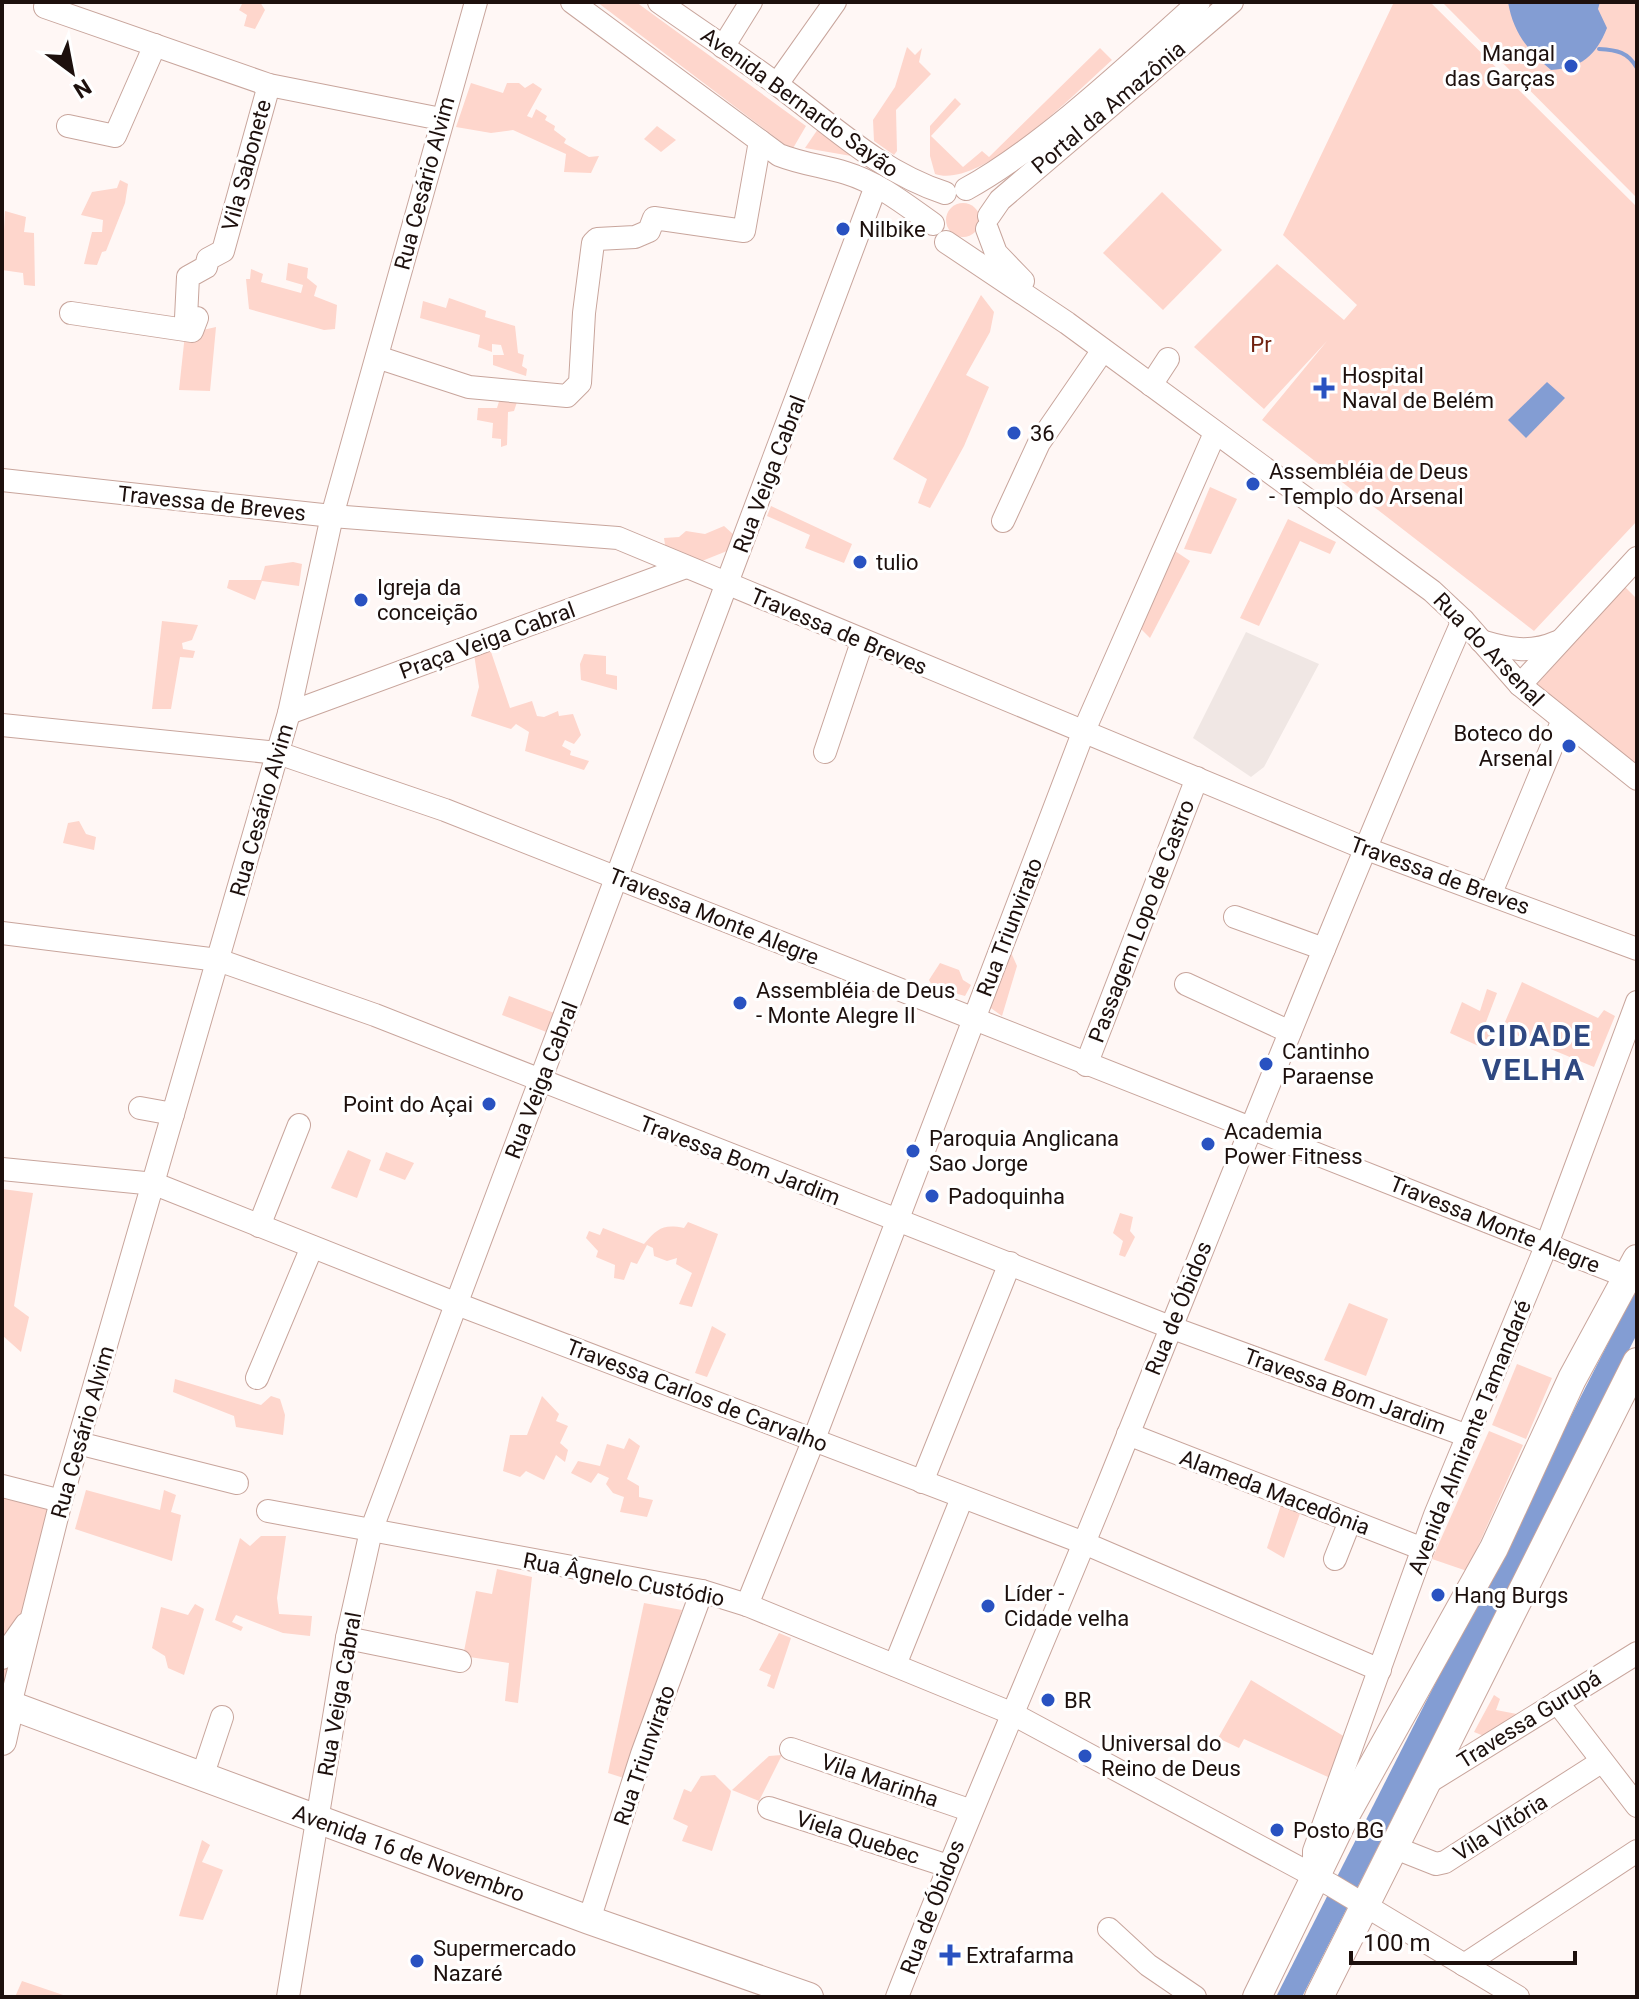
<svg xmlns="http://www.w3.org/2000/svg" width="1639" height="1999" viewBox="0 0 1639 1999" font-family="Roboto,sans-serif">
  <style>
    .built { fill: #f0e7e4 }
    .green { fill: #fed6cc }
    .water { fill: #839dd3 }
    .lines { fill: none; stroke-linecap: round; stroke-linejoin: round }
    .stream { stroke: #839dd3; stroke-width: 4 }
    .minor-casing { stroke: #c8a59c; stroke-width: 24 }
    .major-casing { stroke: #c8a59c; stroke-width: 30 }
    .minor { stroke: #fff; stroke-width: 22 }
    .major { stroke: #fff; stroke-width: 28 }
    .poi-dot { fill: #2952c1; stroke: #fff; stroke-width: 3 }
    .labels { text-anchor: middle; stroke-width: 6; stroke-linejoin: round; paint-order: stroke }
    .poi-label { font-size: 22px; fill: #1d100d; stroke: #fff; text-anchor: start }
    .street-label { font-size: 22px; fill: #1d100d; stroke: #fff }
    .park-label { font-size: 22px; fill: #6f200e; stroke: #fff }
    .district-label { font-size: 30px; font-weight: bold; letter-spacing: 2px; fill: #2f4881; stroke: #fff }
  </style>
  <rect width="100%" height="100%" fill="#fff7f5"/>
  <path class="built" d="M1246 632 1319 664 1264 767 1251 777 1193 738Z"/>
  <g class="green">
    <path d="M243 2H260L265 10 255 29 244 26 247 15 239 10Z"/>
    <path d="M597 2H636L806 126 792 150Z"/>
    <path d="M1394 2H1430L1637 207V521L1534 631 1262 420 1327 341 1264 409 1194 347 1277 264 1344 320 1357 305 1283 235Z"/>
    <path d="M1442 2H1637V198Z"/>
    <path d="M907 47 915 55 922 48 919 62 931 74 896 110 897 151 894 155 874 141 873 120 895 87Z"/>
    <path d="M1100 48 1112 60C1077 91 982 190 935 174L930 156V126L955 98 961 104 931 136 963 167 982 151 989 157Z"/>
    <path d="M471 83 503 93 507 83H519L525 88 533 83 542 89 527 116 532 118 536 109 547 116 545 120 555 126 554 130 566 139 564 143 589 157 599 156 591 173 564 172 566 154 513 130 491 133 456 127Z"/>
    <path d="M657 126 676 140 661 152 644 139Z"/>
    <path d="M818 129 857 157 805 148Z"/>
    <path d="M120 180 128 184 125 203 106 251 102 252 97 265 84 264 92 232H102L103 220 81 215 92 192 117 188Z"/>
    <path d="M1162 192 1222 250 1163 310 1103 253Z"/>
    <circle cx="963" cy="220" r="17"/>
    <path d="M5 211 26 217 24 232 34 233 35 286 24 285 23 273 2 270Z"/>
    <path d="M288 263 308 268 307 278 317 286 314 296 337 305 335 329 324 330 249 309 246 279H250L251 269 263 274 261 282 301 293 303 285 286 280Z"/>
    <path d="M981 295 994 312 990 332 966 375 989 387 964 446 930 508 918 503 927 479 893 459Z"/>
    <path d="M449 298 486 311 485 317 515 326 518 353 524 355 522 366 527 369 526 376 493 365V355H504L501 345 492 344V352L478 347 480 335 420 318 423 301 446 308Z"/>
    <path d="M216 327 210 391 179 390 185 334Z"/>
    <path d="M501 395 518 399 514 411 508 412 507 445 501 447V439L492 438 493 423 477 420 478 408H497Z"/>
    <path d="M1210 487 1237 499 1211 554 1184 549Z"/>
    <path d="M771 506 852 544 844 563 805 548 810 535 767 516Z"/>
    <path d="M1288 519 1336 542 1330 554 1300 541 1259 626 1240 618Z"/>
    <path d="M724 526 734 535 727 551 702 561 666 551 664 538 679 537 686 531 705 534Z"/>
    <path d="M1175 551 1190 561 1150 638 1139 627Z"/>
    <path d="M293 562 302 564 299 586 262 581 255 600 227 588 229 580H261L265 566Z"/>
    <path d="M1625 587 1637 599V769L1531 691Z"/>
    <path d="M162 621 198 625 192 640 182 643 183 649 195 651 193 658 180 657 171 709H152Z"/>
    <path d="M490 649 510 708 532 701 537 716 544 717 558 711 559 716 573 714 581 735 574 744 565 740 562 746 571 751 570 755 589 761 584 770 525 751 529 732 516 724 511 729 471 716 479 687 474 654Z"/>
    <path d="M584 654 606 656V674L617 676V690L581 680 580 664Z"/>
    <path d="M79 821 86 834 96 837 94 850 63 843 68 823Z"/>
    <path d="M1009 948 1017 966 1002 1016 988 1006 1006 968Z"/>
    <path d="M940 963 959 970 963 980 971 985 965 996 933 987 929 980Z"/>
    <path d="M1522 982 1598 1018 1604 1010 1615 1016 1594 1067 1502 1029Z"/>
    <path d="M1487 989 1497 993 1486 1022 1494 1026 1485 1049 1450 1033 1462 1002 1480 1011Z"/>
    <path d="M509 996 557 1014 549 1033 502 1015Z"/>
    <path d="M348 1150 371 1160 357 1198 331 1188Z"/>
    <path d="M386 1152 414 1163 405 1180 379 1170Z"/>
    <path d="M2 1189 33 1193 14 1306 29 1317 21 1352 2 1335Z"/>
    <path d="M1120 1213 1133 1217 1130 1231 1135 1237 1125 1257 1119 1255 1123 1241 1113 1233Z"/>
    <path d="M688 1222 718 1234 692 1307 679 1304 692 1273 676 1264 677 1258 667 1261 654 1256 653 1248 647 1245 637 1264 631 1262 624 1280 614 1278 615 1265 596 1257 598 1251 586 1238 589 1231 600 1235 603 1228 644 1244C658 1228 663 1224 684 1228Z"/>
    <path d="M1349 1303 1388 1319 1366 1376 1324 1360Z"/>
    <path d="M712 1326 726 1334 707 1377 695 1373Z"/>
    <path d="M1517 1364 1552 1378 1526 1439 1492 1425Z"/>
    <path d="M175 1379 261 1405 271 1396 280 1399 285 1415 283 1435 236 1427 234 1416 173 1392Z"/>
    <path d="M542 1396 559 1414 556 1421 568 1426 560 1443 568 1450 565 1462 556 1455 544 1480 526 1471 520 1477 503 1471 510 1435H527Z"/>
    <path d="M1489 1431 1523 1445 1467 1571 1432 1559Z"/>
    <path d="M629 1438 640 1446 627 1479 639 1486V1497L653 1500 647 1517 620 1512 624 1497 613 1493 606 1484 609 1478 598 1473 591 1483 571 1473 578 1461 600 1466 607 1444 624 1449Z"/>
    <path d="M2 1488 61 1501 2 1699Z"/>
    <path d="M86 1490 160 1510 164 1490 176 1495 171 1512 181 1515 172 1561 75 1529Z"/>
    <path d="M1282 1502 1302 1508 1284 1558 1267 1548Z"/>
    <path d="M261 1536H286L277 1598 279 1614 312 1616 310 1636 283 1633 236 1615 232 1622 243 1627 241 1631 215 1620 240 1538 250 1546Z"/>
    <path d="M497 1569 532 1577 518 1703 505 1701 509 1663 463 1656 476 1591 492 1594Z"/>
    <path d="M644 1603 682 1610 630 1780 608 1773Z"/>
    <path d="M195 1604 204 1609 184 1675 168 1668 165 1656 152 1648 161 1607 188 1615Z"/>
    <path d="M779 1633 791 1638 774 1689 767 1686 771 1675 759 1670Z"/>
    <path d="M1251 1680 1350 1740 1339 1782 1244 1739 1239 1748 1218 1738Z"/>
    <path d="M1494 1695 1500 1699 1496 1710 1522 1715 1489 1738 1474 1732Z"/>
    <path d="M782 1755 759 1801 732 1790 769 1756Z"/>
    <path d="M715 1775 731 1791 730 1796 712 1851 682 1841 688 1826 673 1819 684 1789 691 1792 701 1776Z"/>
    <path d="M202 1840 210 1845 202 1862 223 1870 203 1920 179 1916Z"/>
    <path d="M22 1981 69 1997H15Z"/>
  </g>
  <g class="water">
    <path d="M1508 2H1600L1598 9 1607 28C1596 56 1581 68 1551 70 1528 51 1513 32 1508 2Z"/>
    <path d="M1547 382 1565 398 1526 438 1508 420Z"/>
    <path d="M1637 1286V1334L1302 1997H1276Z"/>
  </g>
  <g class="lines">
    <path class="stream" d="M1599 49C1617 50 1628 52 1637 68"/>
    <defs>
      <g id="minor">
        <path d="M572 2 779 155C802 164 823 166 846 173 879 183 906 205 933 224"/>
        <path d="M659 2C697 29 737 55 775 83 831 124 878 171 945 193"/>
        <path d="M45 7 269 85 441 119"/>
        <path d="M723 47 751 2"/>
        <path d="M777 84 835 2"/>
        <path d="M68 126 115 136 155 45"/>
        <path d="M966 189C1044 146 1132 62 1199 2"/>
        <path d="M989 216 1000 200 1232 2"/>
        <path d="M987 229 996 253 1023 281"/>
        <path d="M946 242 1067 323 1432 591 1463 620 1520 685 1637 779"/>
        <path d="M71 313 192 331 197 318H186L188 277 206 267 208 259 223 251 269 85"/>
        <path d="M377 357 469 387 567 396 580 383 584 313 593 243 597 239 635 237 649 231 654 218 744 231 760 141"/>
        <path d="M1151 385 1168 359"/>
        <path d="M2 480 332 516 618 538 1364 848 1637 949"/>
        <path d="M1003 521 1039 443 1103 350"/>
        <path d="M1481 641C1508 649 1530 654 1557 642"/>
        <path d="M1520 685 1637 558"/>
        <path d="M289 713 686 567"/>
        <path d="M2 725 278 753 445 810 1628 1277"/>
        <path d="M825 752 862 642"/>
        <path d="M1491 893 1562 722"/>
        <path d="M1235 917 1324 949"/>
        <path d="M2 933 218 960 375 1015 1170 1327 1465 1435"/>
        <path d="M1186 984 1290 1032"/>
        <path d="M1086 1065 1197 778"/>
        <path d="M140 1108 173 1114"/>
        <path d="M2 1169 155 1184 457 1304 1084 1543 1380 1670"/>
        <path d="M259 1226 299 1125"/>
        <path d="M257 1378 312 1247"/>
        <path d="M1128 1434 1423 1549"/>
        <path d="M78 1443 237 1483"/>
        <path d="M922 1482 1010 1263"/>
        <path d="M2 1486 61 1501"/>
        <path d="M268 1511 702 1591 747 1605 1011 1713 1331 1885 1518 1997"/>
        <path d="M1335 1559 1350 1521"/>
        <path d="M747 1605 814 1439 1083 733 1215 433"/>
        <path d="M347 1638 460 1661"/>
        <path d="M2 1658 26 1624"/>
        <path d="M895 1665 962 1498"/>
        <path d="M1557 1702 1637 1806"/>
        <path d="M10 1705 61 1501 289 713 332 516 476 2"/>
        <path d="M791 1749 969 1810"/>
        <path d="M202 1777 222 1717"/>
        <path d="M1424 1785 1637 1653"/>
        <path d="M769 1808 948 1866"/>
        <path d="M1393 1847 1436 1864 1445 1862 1601 1762"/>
        <path d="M1314 1861V1851L1435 1515 1547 1244 1637 1002"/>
        <path d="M589 1920 642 1754 702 1591"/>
        <path d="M1109 1929 1148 1965 1195 1997"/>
        <path d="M1464 1965 1637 1851"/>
        <path d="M288 1997 347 1638 371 1531 876 186"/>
        <path d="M897 1997C963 1827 1036 1661 1105 1492 1223 1200 1337 908 1463 620"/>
      </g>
      <g id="major">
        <path d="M2 1702 589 1920 809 1997"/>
        <path d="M2 1741 10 1705"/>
        <path d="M1257 1997 1346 1814 1494 1548 1572 1379 1637 1259"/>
        <path d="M1319 1997 1637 1362"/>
      </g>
    </defs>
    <use href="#minor" class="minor-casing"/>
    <use href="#major" class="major-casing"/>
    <use href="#minor" class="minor"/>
    <use href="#major" class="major"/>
  </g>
  <g class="poi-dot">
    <circle cx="1571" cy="66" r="8"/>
    <circle cx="843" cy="229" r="8"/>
    <path d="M1320 376h8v8h8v8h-8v8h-8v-8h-8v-8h8z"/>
    <circle cx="1014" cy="433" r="8"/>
    <circle cx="1253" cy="484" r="8"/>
    <circle cx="860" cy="562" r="8"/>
    <circle cx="361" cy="600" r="8"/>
    <circle cx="1569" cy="746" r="8"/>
    <circle cx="740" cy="1003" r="8"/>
    <circle cx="1266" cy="1064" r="8"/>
    <circle cx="489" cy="1104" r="8"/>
    <circle cx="1208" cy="1144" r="8"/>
    <circle cx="913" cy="1151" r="8"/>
    <circle cx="932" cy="1196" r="8"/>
    <circle cx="1438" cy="1595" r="8"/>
    <circle cx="988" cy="1606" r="8"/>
    <circle cx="1048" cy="1700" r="8"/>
    <circle cx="1085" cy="1756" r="8"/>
    <circle cx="1277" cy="1830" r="8"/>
    <path d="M946 1943h8v8h8v8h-8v8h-8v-8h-8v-8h8z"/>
    <circle cx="417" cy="1961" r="8"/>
  </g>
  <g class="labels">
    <g class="poi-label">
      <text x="1555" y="61" text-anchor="end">Mangal<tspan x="1555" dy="25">das Garças</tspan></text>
      <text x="859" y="237">Nilbike</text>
      <text x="1342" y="383">Hospital<tspan x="1342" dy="25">Naval de Belém</tspan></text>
      <text x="1030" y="441">36</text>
      <text x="1269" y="479">Assembléia de Deus<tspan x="1269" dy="25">- Templo do Arsenal</tspan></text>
      <text x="876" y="570">tulio</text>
      <text x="377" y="595">Igreja da<tspan x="377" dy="25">conceição</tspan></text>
      <text x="1553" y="741" text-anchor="end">Boteco do<tspan x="1553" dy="25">Arsenal</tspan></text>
      <text x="756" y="998">Assembléia de Deus<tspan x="756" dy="25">- Monte Alegre II</tspan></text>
      <text x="1282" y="1059">Cantinho<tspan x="1282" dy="25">Paraense</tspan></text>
      <text x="473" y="1112" text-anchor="end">Point do Açai</text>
      <text x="1224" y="1139">Academia<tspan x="1224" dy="25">Power Fitness</tspan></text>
      <text x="929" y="1146">Paroquia Anglicana<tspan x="929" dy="25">Sao Jorge</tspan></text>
      <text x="948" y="1204">Padoquinha</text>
      <text x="1004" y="1601">Líder -<tspan x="1004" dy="25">Cidade velha</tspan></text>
      <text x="1454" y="1603">Hang Burgs</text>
      <text x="1064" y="1708">BR</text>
      <text x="1101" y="1751">Universal do<tspan x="1101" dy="25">Reino de Deus</tspan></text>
      <text x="1293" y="1838">Posto BG</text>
      <text x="433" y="1956">Supermercado<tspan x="433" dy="25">Nazaré</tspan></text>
      <text x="966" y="1963">Extrafarma</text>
    </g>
    <g class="street-label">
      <text transform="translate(800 102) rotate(36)" y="8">Avenida Bernardo Sayão</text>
      <text transform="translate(1108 107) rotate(-40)" y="8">Portal da Amazônia</text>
      <text transform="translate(246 165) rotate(-75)" y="8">Vila Sabonete</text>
      <text transform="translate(424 183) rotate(-75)" y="8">Rua Cesário Alvim</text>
      <text transform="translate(769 474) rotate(-69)" y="8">Rua Veiga Cabral</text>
      <text transform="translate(212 503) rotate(6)" y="8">Travessa de Breves</text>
      <text transform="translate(839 631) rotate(23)" y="8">Travessa de Breves</text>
      <text transform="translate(487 640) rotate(-20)" y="8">Praça Veiga Cabral</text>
      <text transform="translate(1489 649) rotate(46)" y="8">Rua do Arsenal</text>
      <text transform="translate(261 810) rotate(-74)" y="8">Rua Cesário Alvim</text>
      <text transform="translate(1440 875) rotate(20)" y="8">Travessa de Breves</text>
      <text transform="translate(714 916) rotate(22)" y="8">Travessa Monte Alegre</text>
      <text transform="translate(1141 921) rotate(-69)" y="8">Passagem Lopo de Castro</text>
      <text transform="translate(1009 927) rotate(-69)" y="8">Rua Triunvirato</text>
      <text transform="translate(541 1080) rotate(-69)" y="8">Rua Veiga Cabral</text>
      <text transform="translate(740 1160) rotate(21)" y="8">Travessa Bom Jardim</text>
      <text transform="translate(1495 1224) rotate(22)" y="8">Travessa Monte Alegre</text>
      <text transform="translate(1178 1308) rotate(-68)" y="8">Rua de Óbidos</text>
      <text transform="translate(1345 1391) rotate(20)" y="8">Travessa Bom Jardim</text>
      <text transform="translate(697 1395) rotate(21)" y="8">Travessa Carlos de Carvalho</text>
      <text transform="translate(82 1432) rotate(-74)" y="8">Rua Cesário Alvim</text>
      <text transform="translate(1469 1437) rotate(-68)" y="8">Avenida Almirante Tamandaré</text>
      <text transform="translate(1275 1492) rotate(21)" y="8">Alameda Macedônia</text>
      <text transform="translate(624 1579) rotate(11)" y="8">Rua Âgnelo Custódio</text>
      <text transform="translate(339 1694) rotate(-80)" y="8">Rua Veiga Cabral</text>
      <text transform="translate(1529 1719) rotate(-32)" y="8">Travessa Gurupá</text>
      <text transform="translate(644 1755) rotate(-71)" y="8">Rua Triunvirato</text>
      <text transform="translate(880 1780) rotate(19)" y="8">Vila Marinha</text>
      <text transform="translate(1500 1827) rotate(-32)" y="8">Vila Vitória</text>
      <text transform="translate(858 1837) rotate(18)" y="8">Viela Quebec</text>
      <text transform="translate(409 1853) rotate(20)" y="8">Avenida 16 de Novembro</text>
      <text transform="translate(932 1907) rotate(-69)" y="8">Rua de Óbidos</text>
    </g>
    <g class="park-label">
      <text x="1261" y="352">Pr</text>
    </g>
    <g class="district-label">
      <text x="1534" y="1046">CIDADE<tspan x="1534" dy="34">VELHA</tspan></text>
    </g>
  </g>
  <rect width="1639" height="1999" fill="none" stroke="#1d100d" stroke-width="8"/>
  <g transform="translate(72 72) rotate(148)" stroke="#ffffff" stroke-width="6" paint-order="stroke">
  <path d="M0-6L14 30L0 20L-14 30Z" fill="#1d100d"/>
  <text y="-12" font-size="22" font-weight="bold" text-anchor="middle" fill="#1d100d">N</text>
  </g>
  <path d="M1351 1951v12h224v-12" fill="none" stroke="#1d100d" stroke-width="4"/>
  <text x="1363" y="1951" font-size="24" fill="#1d100d" stroke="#ffffff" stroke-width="6" paint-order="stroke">100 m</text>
</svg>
